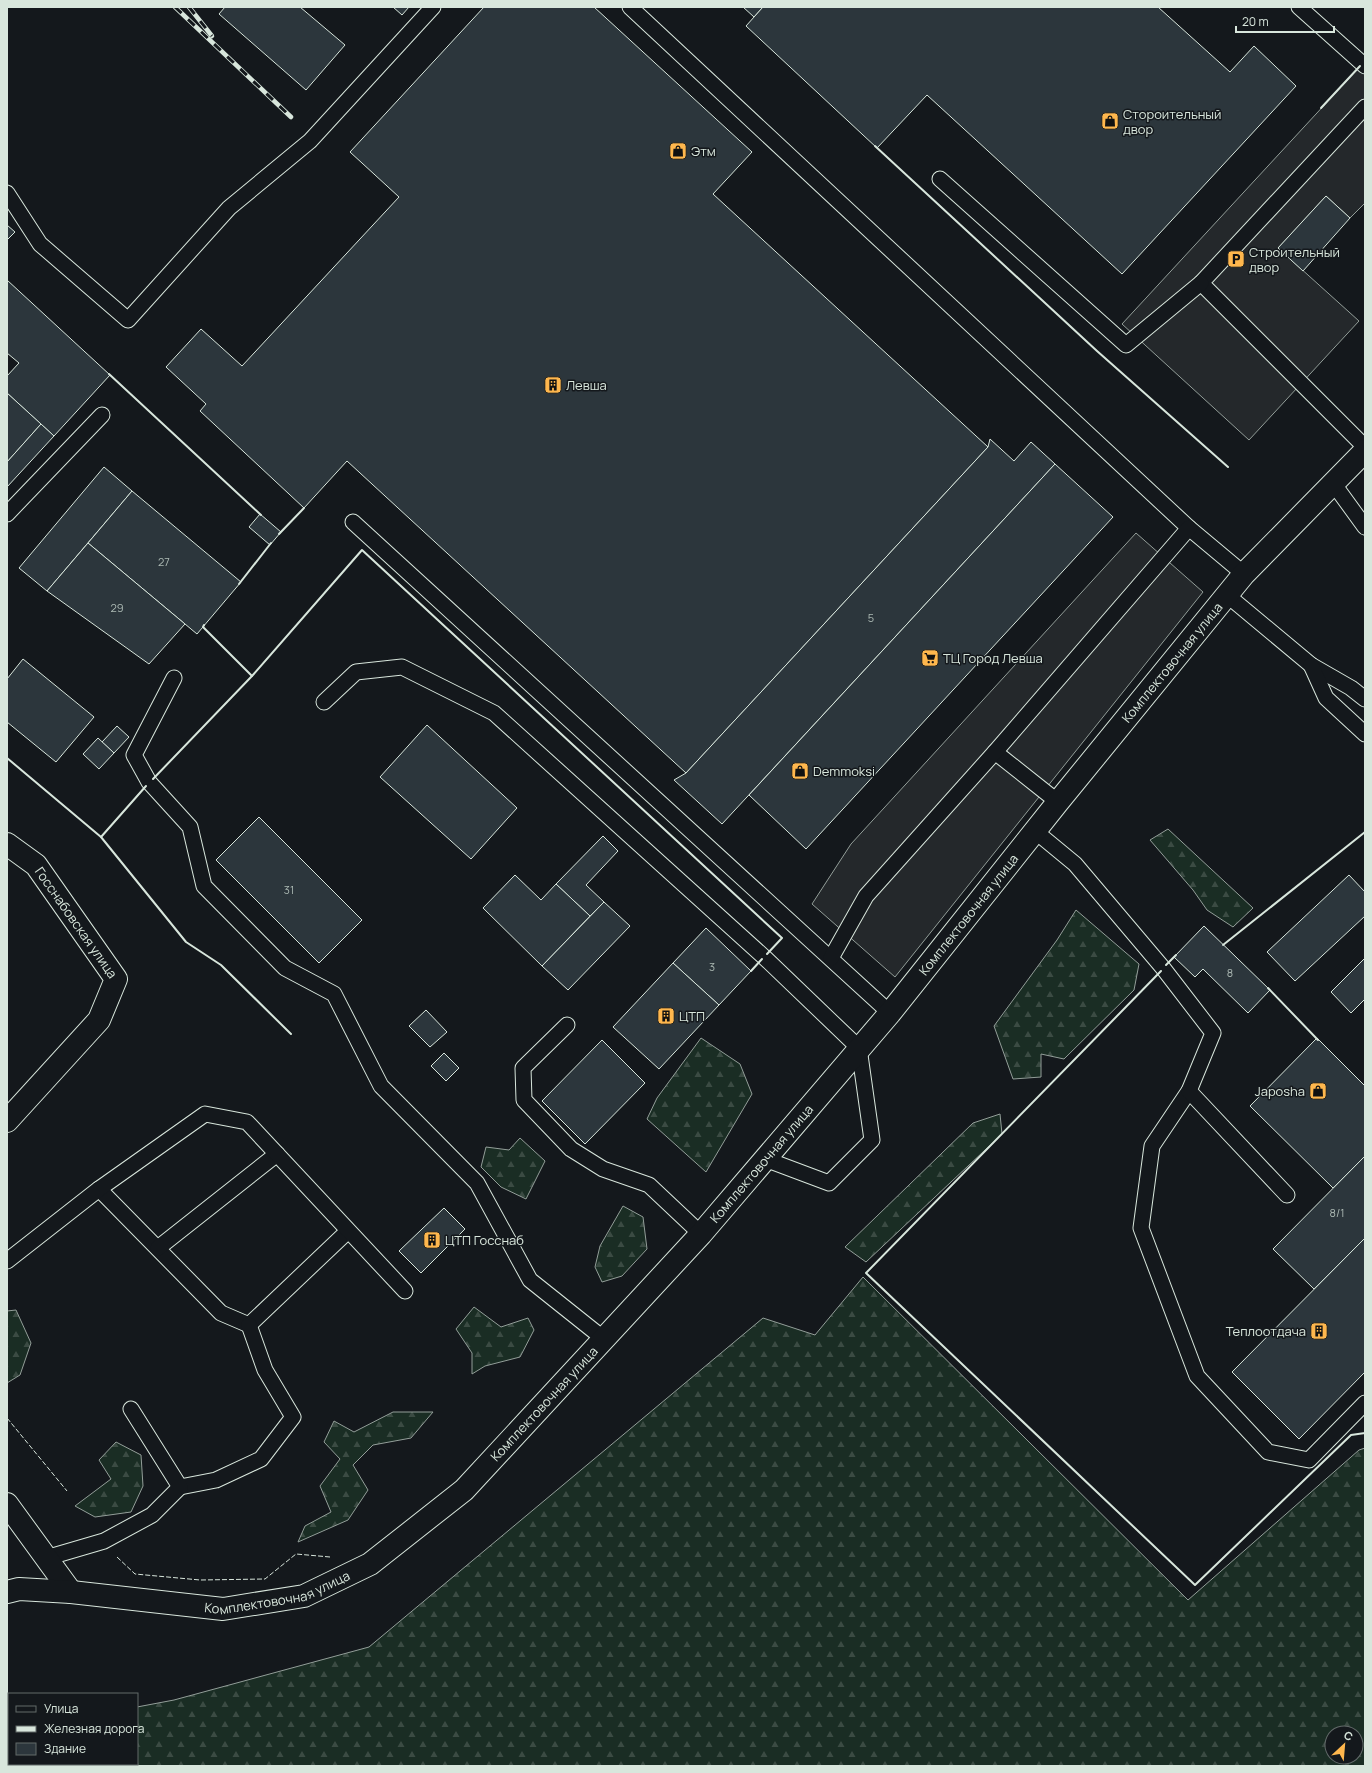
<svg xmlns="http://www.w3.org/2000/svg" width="1372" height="1773" viewBox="0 0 1372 1773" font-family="Manrope,sans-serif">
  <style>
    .forest { fill: url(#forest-firs); stroke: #939e99; fill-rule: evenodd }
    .parking { fill: #24282b; stroke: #939e99 }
    .building { fill: #2c363c; stroke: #d8e6dc }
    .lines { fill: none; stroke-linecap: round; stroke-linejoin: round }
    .service-casing { stroke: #d8e6dc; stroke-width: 17 }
    .minor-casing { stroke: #d8e6dc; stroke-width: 24 }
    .tertiary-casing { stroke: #d8e6dc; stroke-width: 24 }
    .service { stroke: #14181c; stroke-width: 15 }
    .minor { stroke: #14181c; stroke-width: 22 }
    .tertiary { stroke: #14181c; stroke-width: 22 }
    .rail-casing { stroke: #d8e6dc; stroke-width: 4.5 }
    .rail { stroke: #14181c; stroke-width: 3; stroke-dasharray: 9; stroke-linecap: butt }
    .fence { stroke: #d8e6dc; stroke-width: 1; stroke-dasharray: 5 2; stroke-linecap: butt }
    .wall { stroke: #d8e6dc; stroke-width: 2 }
    .power { stroke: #ffb74d; stroke-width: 1; stroke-dasharray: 14 3 2 3; stroke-linecap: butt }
    .labels { text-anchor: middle; stroke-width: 3; stroke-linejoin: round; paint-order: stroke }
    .number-label { font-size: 11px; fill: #adbab4 }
    .poi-label { font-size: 13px; fill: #d8e6dc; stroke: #14181c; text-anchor: start }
    .street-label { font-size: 13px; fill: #d8e6dc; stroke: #14181c }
  </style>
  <defs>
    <pattern id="forest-firs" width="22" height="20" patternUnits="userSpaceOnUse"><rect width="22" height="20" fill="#1a2d24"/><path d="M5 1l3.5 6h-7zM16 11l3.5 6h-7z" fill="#3b4b43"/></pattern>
  </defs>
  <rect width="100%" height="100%" fill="#14181c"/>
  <g class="forest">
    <path d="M1168 829 1253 908 1233 927 1207 910 1193 890 1150 840Z"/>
    <path d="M1076 910 1139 964 1134 990 1064 1059 1041 1054V1077L1013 1079 994 1026 1057 940Z"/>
    <path d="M701 1038 740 1064 752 1094 706 1172 647 1119 657 1098Z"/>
    <path d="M1000 1114 1002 1134 866 1262 845 1247 973 1123Z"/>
    <path d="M520 1138 545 1161 526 1199 501 1187 481 1167 486 1147 509 1150Z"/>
    <path d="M623 1206 643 1217 647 1249 622 1276 602 1282 595 1267 600 1246Z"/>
    <path d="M863 1277 1188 1600 1359 1450 1365 1448V1766H7V1735H9V1764H137V1707L174 1700 369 1647 763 1318 815 1335ZM1332 1733H1356V1757H1332Z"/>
    <path d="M474 1307 501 1327 528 1318 534 1330 520 1357 485 1366 472 1374V1353L456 1329Z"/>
    <path d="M16 1310 31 1343 20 1375 7 1383V1311Z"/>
    <path d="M393 1412H433L411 1438 373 1445 353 1465 368 1490 348 1520 298 1542 305 1526 331 1512 320 1486 340 1459 324 1442 334 1421 354 1432Z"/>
    <path d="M116 1442 141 1455 143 1486 131 1512 95 1517 75 1506 111 1479 99 1460Z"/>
  </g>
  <g class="parking">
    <path d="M1365 61V203L1350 218 1326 196 1278 248 1359 321 1249 440 1122 324Z"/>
    <path d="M1136 533 1203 592 895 977 812 904 851 844Z"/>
  </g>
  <g class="building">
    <path d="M225 7H300L345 45 306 90 219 14Z"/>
    <path d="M393 7H409L402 15Z"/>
    <path d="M484 7H594L752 152 713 194 988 447 686 773 347 461 304 508 200 411 206 404 166 367 201 329 242 366 399 197 350 152Z"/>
    <path d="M743 7H763L754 17Z"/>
    <path d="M763 7H1158L1230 72 1254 46 1296 86 1122 274 927 95 877 148 746 26Z"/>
    <path d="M1326 196 1350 218 1303 271 1278 248Z"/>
    <path d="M7 225 15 232 7 240Z"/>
    <path d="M7 280 110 375 54 436 7 393V376L19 363 7 353Z"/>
    <path d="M7 393 41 424 7 462Z"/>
    <path d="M41 424 54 436 7 487V462Z"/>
    <path d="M990 439 1014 461 1031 442 1055 464 722 824 674 780 686 773 988 447Z"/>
    <path d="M1055 464 1113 517 806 849 749 795Z"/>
    <path d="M104 467 132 491 47 591 19 568Z"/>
    <path d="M132 491 241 582 197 634 88 543Z"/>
    <path d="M260 514 281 532 270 545 249 527Z"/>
    <path d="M88 543 185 624 149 664 47 591Z"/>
    <path d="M23 659 94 717 56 762 7 722V679Z"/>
    <path d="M427 725 517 808 471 859 380 777Z"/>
    <path d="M117 726 129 737 114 753 102 742Z"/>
    <path d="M98 738 114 753 99 769 83 754Z"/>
    <path d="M259 817 362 920 319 963 216 860Z"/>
    <path d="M603 836 618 851 586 885 604 902 590 916 556 884Z"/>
    <path d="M515 875 541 900 556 884 590 916 542 966 483 908Z"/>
    <path d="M1349 875 1365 892V916L1295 981 1267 952Z"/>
    <path d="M604 902 630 926 568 990 542 966Z"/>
    <path d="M1204 926 1270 990 1248 1013 1203 969 1195 977 1174 957Z"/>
    <path d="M706 928 751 971 719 1005 673 963Z"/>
    <path d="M1365 958V999L1351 1013 1331 992Z"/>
    <path d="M673 963 719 1005 659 1069 613 1027Z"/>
    <path d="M426 1010 447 1032 430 1047 409 1026Z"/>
    <path d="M1317 1038 1365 1086V1156L1333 1188 1250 1106Z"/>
    <path d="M602 1040 645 1083 585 1144 542 1101Z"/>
    <path d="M444 1053 459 1068 446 1081 431 1066Z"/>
    <path d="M1365 1156V1238L1314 1289 1273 1249Z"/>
    <path d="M444 1208 465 1229 421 1273 399 1251Z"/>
    <path d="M1365 1238V1372L1299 1439 1232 1372Z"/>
  </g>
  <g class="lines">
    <defs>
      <g id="service">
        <path d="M630 7 1189 528 1244 574"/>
        <path d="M1299 7 1365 66"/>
        <path d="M1365 107 1201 283 1365 447"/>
        <path d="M940 179 1126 345 1201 283"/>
        <path d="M7 193 40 244 128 320 229 208 310 141 433 7"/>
        <path d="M1333 483 1365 527"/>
        <path d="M7 514 102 415"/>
        <path d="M353 522 890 1013"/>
        <path d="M1227 595 1311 665 1351 688 1365 699"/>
        <path d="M1311 665 1326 698 1365 734"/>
        <path d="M174 678 134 755 149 782 190 827 204 886 285 968 334 994 381 1086 477 1183 530 1280 604 1339"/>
        <path d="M324 702 356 672 402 667 494 713 764 957 859 1048 872 1140 829 1183 765 1159"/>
        <path d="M995 752 1058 802"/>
        <path d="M1035 831 1075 864 1163 968 1213 1033 1189 1091 1152 1146 1141 1228 1197 1376 1268 1452 1309 1460 1365 1403"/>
        <path d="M831 958 866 896 995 752 1189 528"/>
        <path d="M567 1025 523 1068 524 1100 571 1149 603 1169 649 1185 701 1234"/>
        <path d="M1189 1091 1287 1195"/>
        <path d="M99 1189 221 1313 249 1325 348 1231"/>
        <path d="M158 1248 277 1154"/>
        <path d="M7 1261 99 1189 205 1114 247 1122 405 1291"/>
        <path d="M180 1487 216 1480 261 1459 293 1417 265 1370 249 1325"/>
        <path d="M46 1558 104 1541 152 1515 180 1487 131 1409"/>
      </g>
      <g id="minor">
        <path id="s1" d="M7 844 36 865 116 979 99 1020 7 1121"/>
        <path d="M7 1504 71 1592"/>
      </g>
      <g id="tertiary">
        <path id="s2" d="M7 1592 19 1589 71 1592 223 1609 304 1596 370 1564 464 1490 701 1234 890 1013 1058 802 1244 574 1365 451"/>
      </g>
    </defs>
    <use href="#service" class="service-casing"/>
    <use href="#minor" class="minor-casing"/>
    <use href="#tertiary" class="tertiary-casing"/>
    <use href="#service" class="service"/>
    <use href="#minor" class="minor"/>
    <use href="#tertiary" class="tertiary"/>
    <defs>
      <g id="rail">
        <path d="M175 7 291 117"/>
        <path d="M189 7 212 36"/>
      </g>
    </defs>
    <use href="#rail" class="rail-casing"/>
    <use href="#rail" class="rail"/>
    <g class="fence">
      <path d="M7 1418 67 1491"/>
      <path d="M117 1557 135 1574 200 1580 265 1579 296 1554 330 1557"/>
    </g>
    <g class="wall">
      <path d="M1321 108 1360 66"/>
      <path d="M875 146 1097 351 1228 467"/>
      <path d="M109 374 261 515"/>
      <path d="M279 534 304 508"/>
      <path d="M239 584 271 543"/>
      <path d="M204 625 203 627 252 676"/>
      <path d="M7 758 101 837 186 942 221 965 291 1034"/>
      <path d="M153 779 252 676 362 550 782 938 767 954"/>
      <path d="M101 837 146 786"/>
      <path d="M1223 945 1365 832"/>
      <path d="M1166 965 1176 955"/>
      <path d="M751 971 762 959"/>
      <path d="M1161 971 866 1273 1195 1585 1351 1435 1365 1433"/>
      <path d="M1268 988 1318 1040"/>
    </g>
    <path class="power" d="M1364 267H1365"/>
  </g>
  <defs>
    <symbol id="shop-square" viewBox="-11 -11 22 22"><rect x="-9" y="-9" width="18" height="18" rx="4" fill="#ffb74d" stroke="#14181c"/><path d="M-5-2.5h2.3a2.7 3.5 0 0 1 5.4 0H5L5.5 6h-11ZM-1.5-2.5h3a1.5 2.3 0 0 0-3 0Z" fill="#111"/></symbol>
    <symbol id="parking-square" viewBox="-11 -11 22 22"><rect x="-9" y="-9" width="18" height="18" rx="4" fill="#ffb74d" stroke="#14181c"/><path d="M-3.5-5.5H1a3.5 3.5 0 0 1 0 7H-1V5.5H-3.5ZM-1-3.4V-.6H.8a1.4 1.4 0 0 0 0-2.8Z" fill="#111"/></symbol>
    <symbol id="building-square" viewBox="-11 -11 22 22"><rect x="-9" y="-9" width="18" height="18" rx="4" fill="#ffb74d" stroke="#14181c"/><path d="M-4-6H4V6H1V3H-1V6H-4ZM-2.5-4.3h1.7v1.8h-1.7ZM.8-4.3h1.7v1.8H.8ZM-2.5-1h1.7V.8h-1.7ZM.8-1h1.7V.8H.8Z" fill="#111"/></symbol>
    <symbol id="supermarket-square" viewBox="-11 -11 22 22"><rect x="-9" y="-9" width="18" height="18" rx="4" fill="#ffb74d" stroke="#14181c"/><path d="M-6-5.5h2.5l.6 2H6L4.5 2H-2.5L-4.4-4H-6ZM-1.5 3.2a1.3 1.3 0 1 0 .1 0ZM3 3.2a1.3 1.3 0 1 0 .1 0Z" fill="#111"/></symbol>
  </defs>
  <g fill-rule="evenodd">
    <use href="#shop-square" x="1100" y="111" width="20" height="20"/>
    <use href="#shop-square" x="668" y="141" width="20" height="20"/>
    <use href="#parking-square" x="1226" y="249" width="20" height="20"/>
    <use href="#building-square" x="543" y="375" width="20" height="20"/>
    <use href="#supermarket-square" x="920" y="648" width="20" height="20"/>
    <use href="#shop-square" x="790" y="761" width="20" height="20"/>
    <use href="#building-square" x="656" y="1006" width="20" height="20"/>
    <use href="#shop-square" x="1308" y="1081" width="20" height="20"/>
    <use href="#building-square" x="422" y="1230" width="20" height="20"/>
    <use href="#building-square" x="1309" y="1321" width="20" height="20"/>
  </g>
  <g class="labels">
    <g class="number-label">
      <text x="164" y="566">27</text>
      <text x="117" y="612">29</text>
      <text x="871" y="622">5</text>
      <text x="289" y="894">31</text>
      <text x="712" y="971">3</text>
      <text x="1230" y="977">8</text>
      <text x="1337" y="1217">8/1</text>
    </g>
    <g class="poi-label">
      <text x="1123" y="119">Стороительный<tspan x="1123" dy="15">двор</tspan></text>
      <text x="691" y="156">Этм</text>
      <text x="1249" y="257">Строительный<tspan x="1249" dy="15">двор</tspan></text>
      <text x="566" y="390">Левша</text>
      <text x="943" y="663">ТЦ Город Левша</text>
      <text x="813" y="776">Demmoksi</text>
      <text x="679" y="1021">ЦТП</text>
      <text x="1305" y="1096" text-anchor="end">Japosha</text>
      <text x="445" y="1245">ЦТП Госснаб</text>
      <text x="1306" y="1336" text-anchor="end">Теплоотдача</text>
    </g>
    <g class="street-label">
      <text dy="5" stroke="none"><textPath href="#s2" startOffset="1582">Комплектовочная улица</textPath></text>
      <text dy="5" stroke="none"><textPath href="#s2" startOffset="1258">Комплектовочная улица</textPath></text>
      <text dy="5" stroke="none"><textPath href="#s1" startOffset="106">Госснабовская улица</textPath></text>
      <text dy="5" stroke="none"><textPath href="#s2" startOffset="934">Комплектовочная улица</textPath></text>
      <text dy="5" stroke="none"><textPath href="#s2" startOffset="610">Комплектовочная улица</textPath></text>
      <text dy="5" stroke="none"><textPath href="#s2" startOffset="274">Комплектовочная улица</textPath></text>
    </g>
  </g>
  <rect width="1372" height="1773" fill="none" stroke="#d8e6dc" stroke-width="16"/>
  <rect x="8" y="1693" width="130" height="72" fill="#14181c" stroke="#626a69"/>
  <rect x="16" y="1706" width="20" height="6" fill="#14181c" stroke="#626a69"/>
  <text x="44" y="1713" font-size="12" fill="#d8e6dc">Улица</text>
  <rect x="16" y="1726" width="20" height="6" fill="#d8e6dc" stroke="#626a69"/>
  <text x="44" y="1733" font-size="12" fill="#d8e6dc">Железная дорога</text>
  <rect x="16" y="1743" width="20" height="12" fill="#2c363c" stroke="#626a69"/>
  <text x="44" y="1753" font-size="12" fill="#d8e6dc">Здание</text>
  <g transform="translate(1344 1745) rotate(26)"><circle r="19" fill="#14181c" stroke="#626a69"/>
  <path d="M0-3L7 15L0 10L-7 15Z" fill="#ffb74d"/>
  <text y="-6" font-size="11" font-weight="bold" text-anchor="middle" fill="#d8e6dc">С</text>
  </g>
  <path d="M1236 26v6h98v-6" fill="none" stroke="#d8e6dc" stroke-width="2"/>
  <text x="1242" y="26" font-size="12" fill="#d8e6dc" stroke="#14181c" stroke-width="3" paint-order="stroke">20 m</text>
</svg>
